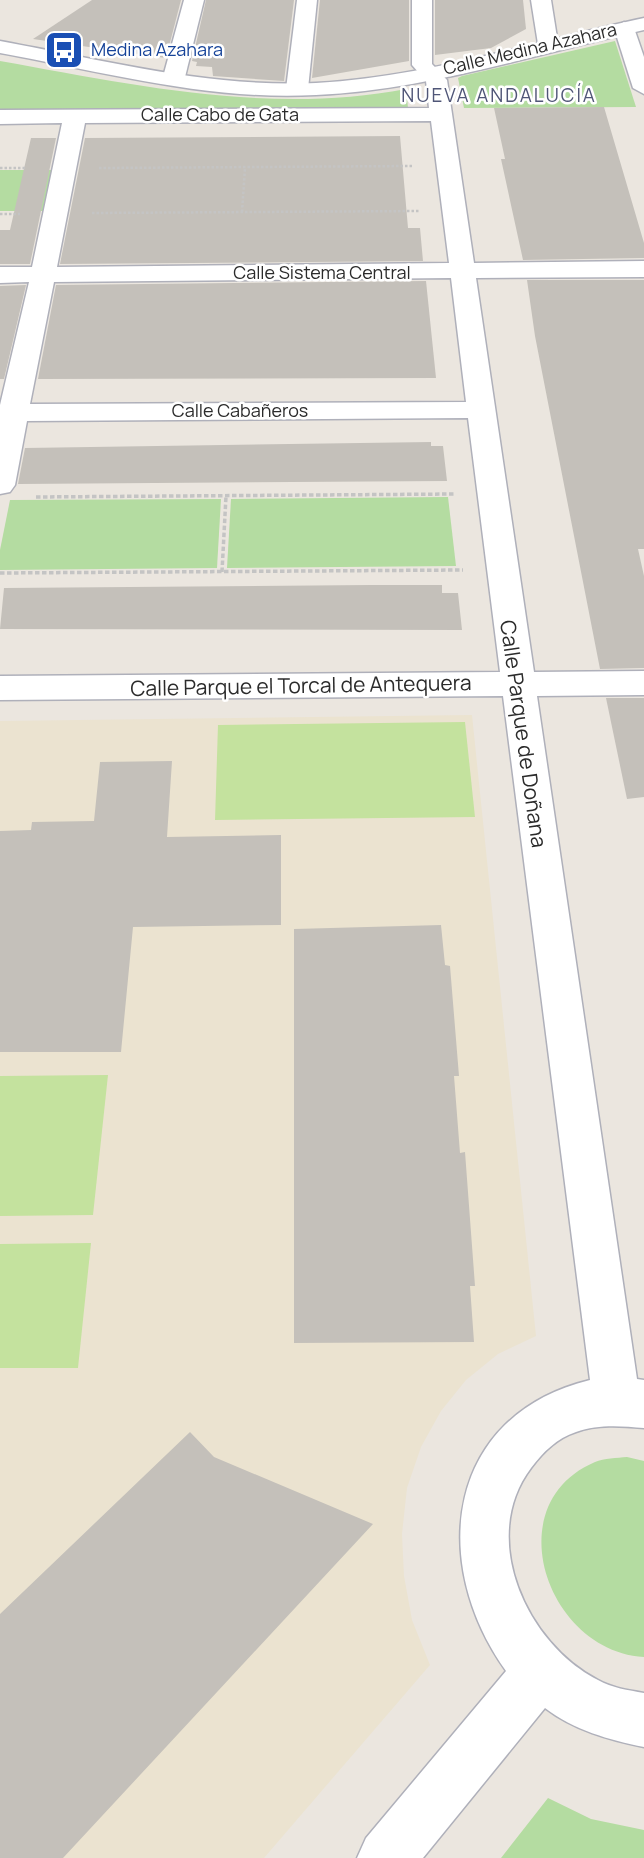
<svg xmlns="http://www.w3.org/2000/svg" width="644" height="1858" viewBox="0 0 644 1858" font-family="Manrope,sans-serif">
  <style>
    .education { fill: #ebe3d0 }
    .green { fill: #b4dca1 }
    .pitch { fill: #c4e29e }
    .building { fill: #c4c0ba }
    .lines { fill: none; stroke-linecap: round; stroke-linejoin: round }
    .street-casing { stroke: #afb0ba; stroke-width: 3 }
    .secondary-casing { stroke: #afb0ba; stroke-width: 3 }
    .path-far1 { stroke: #c4c4c4; stroke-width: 2.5; stroke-dasharray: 2.5 2; stroke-linecap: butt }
    .path { stroke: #c4c4c4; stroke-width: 3.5; stroke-dasharray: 4.5 2.5; stroke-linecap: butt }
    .street { fill: #fff; fill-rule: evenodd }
    .secondary { fill: #fff; fill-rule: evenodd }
    .labels { text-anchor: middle; stroke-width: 5; stroke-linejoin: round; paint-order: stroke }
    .far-street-label { font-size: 18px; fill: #2b2b2b; stroke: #fff }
    .far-transit-label { font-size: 18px; fill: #164399; stroke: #fff; text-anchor: start }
    .far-neighbourhood-label { font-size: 19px; letter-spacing: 2px; fill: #505677; stroke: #fff }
    .street-label { font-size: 21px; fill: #2b2b2b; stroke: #fff }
  </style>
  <rect width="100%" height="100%" fill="#ebe6df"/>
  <path class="education" d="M472 715 536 1336 498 1354 466 1380 441 1411 421 1447 407 1488 402 1534 404 1576 412 1620 430 1665 264 1858H0V721Z"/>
  <g class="green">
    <path d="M615 41 636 107 464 108 458 78 462 76Z"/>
    <path d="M0 61C134 85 270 115 406 89L408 108 0 110Z"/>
    <path d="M0 170H53L45 211H0Z"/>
    <path d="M448 497 456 566 227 568 231 499Z"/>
    <path d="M221 499 217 568 0 570V550L10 500Z"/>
    <path d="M627 1457 644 1461V1657C547 1651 496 1504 595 1462 604 1458 617 1458 627 1457Z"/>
    <path d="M548 1798 591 1819 644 1830V1858H501Z"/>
  </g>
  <g class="pitch">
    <path d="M465 722 475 817 215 820 218 725Z"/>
    <path d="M108 1075 93 1215 0 1216V1076Z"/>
    <path d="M91 1243 78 1368H0V1244Z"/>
  </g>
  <g class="building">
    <path d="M92 0H181L166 58 33 39Z"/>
    <path d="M206 0H294L284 81 213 76 212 67 196 66 197 62 192 61Z"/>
    <path d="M320 0H409V61L312 78Z"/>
    <path d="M435 0H523L526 29 491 48 435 55Z"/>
    <path d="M604 107 644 243V258L523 260 501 159H505L494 108Z"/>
    <path d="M400 136 408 228H420L423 261 60 264 85 138Z"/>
    <path d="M31 138H56L30 264H0V230H10Z"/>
    <path d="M527 280H644V549H638L644 576V668L600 669 535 336Z"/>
    <path d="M426 281 436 378 38 379 56 285Z"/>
    <path d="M26 285 4 379H0V286Z"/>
    <path d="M431 442V446H443L447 481 18 484 25 448Z"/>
    <path d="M370 585H442V593H458L462 630 0 629 4 588Z"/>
    <path d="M606 698H644V797L627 799Z"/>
    <path d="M172 761 167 837 281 835V925L133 927 121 1052H0V831L31 830 32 822 94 821 100 762Z"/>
    <path d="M441 925 445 965 450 966 459 1076H454L460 1153 465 1152 475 1286H470L474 1342 294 1343V929Z"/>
    <path d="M190 1432 214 1457 373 1524 63 1858H0V1614Z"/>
  </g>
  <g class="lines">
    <defs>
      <g id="street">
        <path d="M184 0H204L185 77 174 83 163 77Z"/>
        <path d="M297 0H317L308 89 297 95 286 89Z"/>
        <path d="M412 0H432V64L447 80 474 263 644 261V277L476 278 534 672 644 671V695L537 696 637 1379 644 1380V1428C621 1426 598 1424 576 1432 557 1438 542 1453 531 1468 478 1538 527 1644 598 1680 612 1688 628 1690 644 1693V1747C609 1740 574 1730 545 1708L423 1858H357L366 1838 506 1671C428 1562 446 1415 590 1380L503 696 0 700V676L500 672 468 418 27 421 15 485 10 492 0 494V405L29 282 0 283V267H32L62 123 0 124V110L429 108 426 81 412 65ZM431 121 449 263 57 267 85 123ZM451 278 466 402 30 404 54 282Z"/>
        <path d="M531 0H551L558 44 555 48 548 50 538 44Z"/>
        <path d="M624 22 634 28 644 57V94L633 88 614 28Z"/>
      </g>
      <path id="secondary" d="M644 18V30C536 54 427 90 316 95 209 101 104 72 0 53V41C104 60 209 88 316 83 427 77 536 41 644 18Z"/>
    </defs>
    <use href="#street" class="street-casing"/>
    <use href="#secondary" class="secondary-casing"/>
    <g class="path-far1">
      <path d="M0 168H27"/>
      <path d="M99 168 412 166"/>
      <path d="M242 212 245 168"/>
      <path d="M92 213 419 211"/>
      <path d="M0 214H20"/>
    </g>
    <g class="path">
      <path d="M36 497 454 494"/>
      <path d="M222 572 226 496"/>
      <path d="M0 573 463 570"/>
    </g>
    <use href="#street" class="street"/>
    <use href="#secondary" class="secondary"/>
  </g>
  <defs>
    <symbol id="bus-square" viewBox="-11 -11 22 22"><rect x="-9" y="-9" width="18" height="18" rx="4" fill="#1a4fb4" stroke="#fff"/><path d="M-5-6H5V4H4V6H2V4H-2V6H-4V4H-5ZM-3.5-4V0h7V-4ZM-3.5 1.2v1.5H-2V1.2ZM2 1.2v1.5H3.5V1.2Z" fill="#fff"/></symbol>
  </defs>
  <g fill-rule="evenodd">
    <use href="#bus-square" x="42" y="28" width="44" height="44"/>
  </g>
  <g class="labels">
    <g class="far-street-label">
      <text transform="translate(530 49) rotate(-13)" y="6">Calle Medina Azahara</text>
      <text x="220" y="121">Calle Cabo de Gata</text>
      <text x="322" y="279">Calle Sistema Central</text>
      <text x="240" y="417">Calle Cabañeros</text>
    </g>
    <g class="far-transit-label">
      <text x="91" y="56">Medina Azahara</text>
    </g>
    <g class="far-neighbourhood-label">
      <text x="499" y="102">NUEVA ANDALUCÍA</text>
    </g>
    <g class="street-label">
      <text transform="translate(301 686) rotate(-1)" y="7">Calle Parque el Torcal de Antequera</text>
      <text transform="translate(523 734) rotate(82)" y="7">Calle Parque de Doñana</text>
    </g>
  </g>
</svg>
